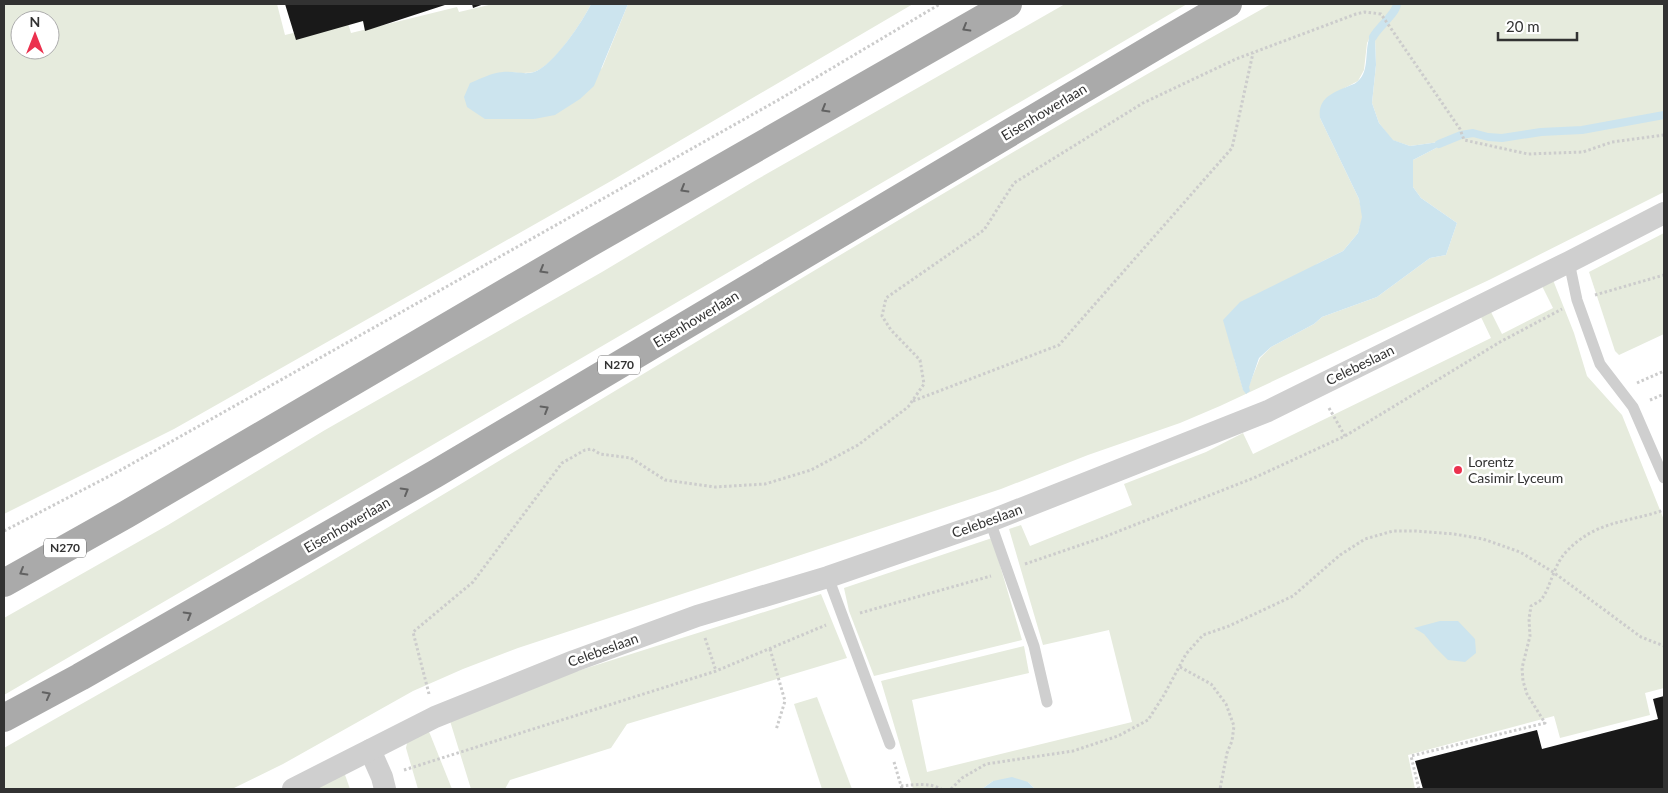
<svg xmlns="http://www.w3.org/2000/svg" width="1668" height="793" viewBox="0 0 1668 793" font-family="Lato,sans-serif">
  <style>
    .green { fill: #e6ebdd; fill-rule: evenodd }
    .water { fill: #cce4ee }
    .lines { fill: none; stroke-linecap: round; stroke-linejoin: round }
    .stream { stroke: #cce4ee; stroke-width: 8 }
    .building { fill: #191919 }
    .path { stroke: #ccc; stroke-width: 3; stroke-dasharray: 2.5 2.5; stroke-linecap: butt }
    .lane { stroke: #cfcfcf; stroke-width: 11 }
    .street { stroke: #cfcfcf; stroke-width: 22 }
    .primary { stroke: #aaa; stroke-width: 28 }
    .oneway { stroke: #626262 }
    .poi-dot { fill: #eb314e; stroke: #fff; stroke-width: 2 }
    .labels { text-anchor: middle; stroke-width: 5; stroke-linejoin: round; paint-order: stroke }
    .shield { fill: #fff; stroke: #707070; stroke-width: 1 }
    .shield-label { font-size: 12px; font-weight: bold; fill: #323232 }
    .street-label { font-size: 14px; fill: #323232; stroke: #fff }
    .poi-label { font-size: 14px; fill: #323232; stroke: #fff; text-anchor: start }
  </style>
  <rect width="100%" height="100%" fill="#fff"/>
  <g class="green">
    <path d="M4 4H277L285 35 347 20 351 33 457 7 459 12 493 4H591C583 21 553 67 534 72 525 74 512 72 503 72L534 119 602 68 628 4H913L611 181 174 429 4 514ZM20 20H50V50H20Z"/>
    <path d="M1065 4H1187L1075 70 4 695V618L168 525 325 430 602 272 756 180Z"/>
    <path d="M1271 4H1664V192L1489 280 1220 406 1180 423 1088 455 1001 489 518 648 463 669 413 691 283 764 232 789H4V748C119 682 236 618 350 550 657 368 959 178 1271 4ZM1370 37 1375 38 1376 65 1372 103 1379 123 1392 140 1410 146 1439 142 1440 146 1413 160V187L1421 198 1457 223 1446 255 1430 258 1377 297 1322 317 1314 324 1271 347 1260 358 1246 393 1243 389 1234 358 1317 264 1343 251 1358 233 1363 217 1359 199 1320 118 1339 91 1358 81 1364 70 1367 43Z"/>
    <path d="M1664 233V334L1619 355 1615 351 1589 272Z"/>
    <path d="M1553 280 1574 333 1587 376 1622 415 1664 520V688L1645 693 1650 715 1560 738 1554 716 1408 755 1415 789H1035L1028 782 993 781 982 789H913L881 681 1024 646 1029 673 912 700 927 772 1132 722 1109 630 1043 645 1009 529 1021 525 1030 546 1132 505 1124 484 1206 452 1243 433 1253 454 1491 338 1481 317 1491 312 1502 334 1553 308 1542 286Z"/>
    <path d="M992 538 1022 640 874 676 849 611 844 588Z"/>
    <path d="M821 594 847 658 627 724 611 748 510 780 505 789H471L450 721 568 674Z"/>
    <path d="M817 697 852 789H822L794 704Z"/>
    <path d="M428 730 430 734 452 789H418L406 748 407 743Z"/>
    <path d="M344 772 350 789H311Z"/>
  </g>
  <g class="water">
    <path d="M591 4H628L594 86 580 99 555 115 534 119H485L467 107 464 97 470 83C480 79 491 73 503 72 513 71 525 75 534 72 553 66 583 21 591 4Z"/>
    <path d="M1370 36 1375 38 1376 65 1372 103 1379 123 1393 140 1410 146 1439 142 1440 146 1413 160V187L1421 198 1457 223 1446 255 1430 258 1377 297 1322 317 1314 324 1271 347 1259 358 1249 387 1250 391 1246 394 1243 390 1223 320 1240 302 1343 251 1358 233 1362 217 1359 199 1320 118C1317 97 1335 92 1351 85 1354 84 1356 83 1358 81 1370 71 1364 50 1370 36Z"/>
    <path d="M1440 621H1458L1475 639 1476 653 1465 662 1448 660 1434 646 1424 634 1414 628Z"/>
    <path d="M1012 777 1028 782 1035 789H982L993 781Z"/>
  </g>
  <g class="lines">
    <g class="stream">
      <path d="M1373 37C1379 26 1396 14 1397 4"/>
      <path d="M1439 144 1461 135 1473 133 1488 137 1502 138 1541 132 1582 130 1664 115"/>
    </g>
  </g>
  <g class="building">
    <path d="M285 4H448L365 31 363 21 296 40Z"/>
    <path d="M472 4H484L473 8Z"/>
    <path d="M1664 696V789H1423L1415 761 1537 730 1542 749 1658 719 1653 699Z"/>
  </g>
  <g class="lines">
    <g class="path">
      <path d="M1595 295 1664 275"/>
      <path d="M1637 383 1664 371"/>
      <path d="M1650 400 1664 394"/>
      <path d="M913 401 1059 345 1232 148 1253 53"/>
      <path d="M1329 408 1345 436"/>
      <path d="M4 531 119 471 780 99 940 4"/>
      <path d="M1025 564 1104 537 1256 477 1345 436 1500 342 1562 309"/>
      <path d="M860 613 991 576"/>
      <path d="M705 638 716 671"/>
      <path d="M770 649 785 701 776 730"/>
      <path d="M1180 667 1211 684 1226 704 1234 726 1232 741 1227 753 1220 789"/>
      <path d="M429 694 413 632 473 582 562 463 585 450 592 449 600 454 631 458 665 480 715 487 765 484 811 470 858 445 908 407 924 384 920 360 891 330 882 316 886 298 984 230 1014 183 1143 103 1236 59 1356 14 1365 12 1381 14 1460 129 1464 140 1528 154 1583 152 1612 142 1664 135"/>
      <path d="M894 762 902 789"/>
      <path d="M404 770 716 671 826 625"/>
      <path d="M901 786C914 785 929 782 941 789"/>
      <path d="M951 789 962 778 986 764 1073 751 1118 736 1148 720 1164 695 1186 654 1203 635 1229 626 1293 596 1340 555 1365 539 1393 531H1416L1454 534 1483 539 1520 552 1553 572 1641 637 1664 646"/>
      <path d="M1419 789 1411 756 1545 723 1527 694 1523 681 1522 668 1530 636 1529 619 1531 606C1534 604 1539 602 1541 600 1551 587 1553 566 1566 552 1596 520 1627 523 1664 510"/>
    </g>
    <g class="lane">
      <path d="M1569 262 1577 300 1600 364 1633 407 1664 478"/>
      <path d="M990 521 1034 646 1047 702"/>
      <path d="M828 577 890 744"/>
    </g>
    <g class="street">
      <path d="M370 750 382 777 385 789"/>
      <path d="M293 789 435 717 574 661 697 616 828 577 990 521 1268 411 1569 262 1664 213"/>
    </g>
    <g class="primary">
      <path d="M4 583 127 514 590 243 1008 4"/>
      <path d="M4 718 80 677 435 474 1161 43 1228 4"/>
    </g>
  </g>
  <defs><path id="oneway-chevron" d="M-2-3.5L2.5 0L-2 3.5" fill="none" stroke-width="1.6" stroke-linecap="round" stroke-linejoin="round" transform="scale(1.25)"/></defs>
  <g class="oneway">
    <use href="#oneway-chevron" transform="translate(966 28) rotate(150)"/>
    <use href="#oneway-chevron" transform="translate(825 109) rotate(150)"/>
    <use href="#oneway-chevron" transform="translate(684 189) rotate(150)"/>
    <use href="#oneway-chevron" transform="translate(543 270) rotate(150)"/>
    <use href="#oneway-chevron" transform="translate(545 409) rotate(-31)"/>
    <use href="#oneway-chevron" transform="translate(405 491) rotate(-30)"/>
    <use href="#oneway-chevron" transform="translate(23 572) rotate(150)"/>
    <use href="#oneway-chevron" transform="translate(188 615) rotate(-30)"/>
    <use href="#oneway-chevron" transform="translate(47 695) rotate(-28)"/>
  </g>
  <circle class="poi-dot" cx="1458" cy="470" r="5"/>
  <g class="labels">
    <g class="shield">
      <rect x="598" y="355.5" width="42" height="19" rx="4"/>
      <rect x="44" y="538.5" width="42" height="19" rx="4"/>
    </g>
    <g class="shield-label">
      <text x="619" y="369">N270</text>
      <text x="65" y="552">N270</text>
    </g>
    <g class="street-label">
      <text transform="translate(1044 112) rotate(-31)" y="5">Eisenhowerlaan</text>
      <text transform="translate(696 319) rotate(-31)" y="5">Eisenhowerlaan</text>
      <text transform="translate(1360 365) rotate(-26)" y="5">Celebeslaan</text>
      <text transform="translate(987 521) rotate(-20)" y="5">Celebeslaan</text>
      <text transform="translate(347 525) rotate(-30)" y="5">Eisenhowerlaan</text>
      <text transform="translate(603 650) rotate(-20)" y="5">Celebeslaan</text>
    </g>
    <g class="poi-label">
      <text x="1468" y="467">Lorentz<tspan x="1468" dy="16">Casimir Lyceum</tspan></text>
    </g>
  </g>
  <rect width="1668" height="793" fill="none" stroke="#323232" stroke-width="10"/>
  <g transform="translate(35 35)"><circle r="24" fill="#ffffff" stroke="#adadad"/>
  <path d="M0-4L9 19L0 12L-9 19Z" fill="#eb314e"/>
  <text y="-8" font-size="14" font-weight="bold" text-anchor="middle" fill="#323232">N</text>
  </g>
  <path d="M1498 32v8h79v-8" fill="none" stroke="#323232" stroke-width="2.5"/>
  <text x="1506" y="32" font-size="15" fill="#323232" stroke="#ffffff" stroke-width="4" paint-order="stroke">20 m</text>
</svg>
